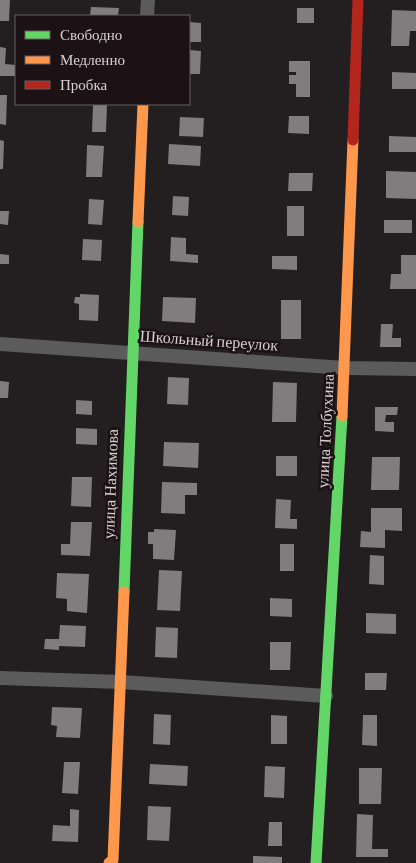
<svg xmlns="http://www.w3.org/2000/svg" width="416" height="863" viewBox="0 0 416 863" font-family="'Crimson Pro',serif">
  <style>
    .building { fill: #817c7d }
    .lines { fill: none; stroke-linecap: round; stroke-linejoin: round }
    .street { stroke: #5b5b5c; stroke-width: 14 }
    .fast { stroke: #63d668; stroke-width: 11 }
    .slow { stroke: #ff974d; stroke-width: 11 }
    .jam { stroke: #b3261e; stroke-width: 11 }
    .labels { text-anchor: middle; stroke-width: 5; stroke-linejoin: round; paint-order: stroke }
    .street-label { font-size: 16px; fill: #d8d1d3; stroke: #1c1215 }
  </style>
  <rect width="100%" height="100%" fill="#231e1f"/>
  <g class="building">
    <path d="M0 0H10L9 21H0Z"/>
    <path d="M91 7 119 8 118 16H90Z"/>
    <rect x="297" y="8" width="17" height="15"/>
    <path d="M392 10 416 11V31H410L409 46H391Z"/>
    <path d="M189 22 201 23V42H189Z"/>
    <path d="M0 47 6 48 5 64 16 65V76H0Z"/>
    <path d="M189 50 201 51 200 74H189Z"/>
    <path d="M289 61H310V97H296V84H289V75H296V72H289Z"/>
    <path d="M392 72 416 73V89H392Z"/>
    <path d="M0 95H7L6 125 0 124Z"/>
    <path d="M93 104H107L106 132H92Z"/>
    <path d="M289 116H309V134L288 133Z"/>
    <path d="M180 117 204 118 203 137 179 136Z"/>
    <path d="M389 136 416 137V152H389Z"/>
    <path d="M0 140 4 141 3 169H0Z"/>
    <path d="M169 144 201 146 200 166 168 164Z"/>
    <path d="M87 145 104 146 102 177H86Z"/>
    <path d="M386 171 416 172V199L386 198Z"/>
    <path d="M289 173H313L312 191H288Z"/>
    <path d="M173 196 189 197 188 216 172 215Z"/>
    <path d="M89 199 104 200 102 225 88 224Z"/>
    <rect x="287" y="206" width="17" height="30"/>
    <path d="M0 211H9L8 225 0 224Z"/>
    <rect x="384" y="220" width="28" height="13"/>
    <path d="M171 237 186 238V254L198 255V263L170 261Z"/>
    <path d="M83 239 102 240 101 261 82 260Z"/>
    <path d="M0 254 9 255V264H0Z"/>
    <path d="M401 255H416V289H390L391 274H401Z"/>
    <path d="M272 256H297V270L272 269Z"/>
    <path d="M80 294 99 295 98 321 79 320V304L74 303 75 297H80Z"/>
    <path d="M163 297 196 298 195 323 162 321Z"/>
    <rect x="281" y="300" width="20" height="39"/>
    <path d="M381 324H393L392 338H401V347H380Z"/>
    <path d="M168 377 189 378 188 405 167 404Z"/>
    <path d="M0 381 9 382 8 398H0Z"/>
    <path d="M273 382 297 383 296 422H272Z"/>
    <path d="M76 400 92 401V415L76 414Z"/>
    <path d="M375 407H398L397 415H386L385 422H394V432L375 431Z"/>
    <path d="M76 428 97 429V445L76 444Z"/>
    <path d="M164 442 199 443 198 468 163 466Z"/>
    <rect x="276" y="456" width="21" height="20"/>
    <path d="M372 457H400L399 490H371Z"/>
    <path d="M72 477H92L91 507 71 506Z"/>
    <path d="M162 482 197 483V495H185V514L161 513Z"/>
    <path d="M276 499 291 500 290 519H297V529L275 528Z"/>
    <path d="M371 508H402V531L385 530V548L360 547 361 531 371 532Z"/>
    <path d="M71 522H92L90 556 61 555V544H70Z"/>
    <path d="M154 529 176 530 174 560 153 559V544H148V532H154Z"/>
    <rect x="280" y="544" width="14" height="27"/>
    <path d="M370 555 384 556V585L369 584Z"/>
    <path d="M159 570 182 571 180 611 157 610Z"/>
    <path d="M57 573 89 574 87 613 67 611V599L56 598Z"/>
    <path d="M270 598 292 599V617L270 616Z"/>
    <path d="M366 613 396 614V634L366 633Z"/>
    <path d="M60 625 86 626 85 647 59 646V650L44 649 45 639H59Z"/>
    <path d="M156 627 178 628 177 658 155 657Z"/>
    <path d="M270 642H291L290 670H270Z"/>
    <path d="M365 673H387L386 690H365Z"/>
    <path d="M52 707 82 708 80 738 56 737 57 726 51 725Z"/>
    <path d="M154 714 171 715 170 745 153 744Z"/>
    <path d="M271 715 287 716V744H271Z"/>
    <path d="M363 715H377V746L362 745Z"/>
    <path d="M64 762H80L78 794 62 793Z"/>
    <path d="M150 764 188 766 187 786 149 784Z"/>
    <path d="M265 766 285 767 284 798 264 797Z"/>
    <path d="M359 768H382L381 804H359Z"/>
    <path d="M148 806 171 807 169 841 147 840Z"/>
    <path d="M70 809 79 810 78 842 52 841 53 825 70 826Z"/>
    <path d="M357 814 373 815 372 849H388V857H356Z"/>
    <path d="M269 822H282V846H268Z"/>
    <path d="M253 856 282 857V863H253Z"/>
  </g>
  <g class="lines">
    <g class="street">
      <path d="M147 16 148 0"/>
      <path d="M0 344 345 368 416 369"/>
      <path d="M0 678 121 682 326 696"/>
    </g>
    <g class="fast">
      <path d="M124 592 138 222"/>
      <path d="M316 863 342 416"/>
    </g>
    <g class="slow">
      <path d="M138 222 143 104"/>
      <path d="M342 416 353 140"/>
      <path d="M109 863 113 860 124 592"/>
    </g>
    <path class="jam" d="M353 140 358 0"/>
  </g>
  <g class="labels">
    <g class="street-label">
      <text transform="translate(209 340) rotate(4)" y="6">Школьный переулок</text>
      <text transform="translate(325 431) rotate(-87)" y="6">улица Толбухина</text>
      <text transform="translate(110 484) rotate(-88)" y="6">улица Нахимова</text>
    </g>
  </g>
  <rect x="15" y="15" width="175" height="90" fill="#1c1215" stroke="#675e61"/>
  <rect x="25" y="31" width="25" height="8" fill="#63d668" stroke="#675e61"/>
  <text x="60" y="40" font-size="15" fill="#d8d1d3">Свободно</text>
  <rect x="25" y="56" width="25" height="8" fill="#ff974d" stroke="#675e61"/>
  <text x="60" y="65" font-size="15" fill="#d8d1d3">Медленно</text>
  <rect x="25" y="81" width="25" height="8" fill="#b3261e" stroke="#675e61"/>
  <text x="60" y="90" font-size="15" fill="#d8d1d3">Пробка</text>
</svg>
